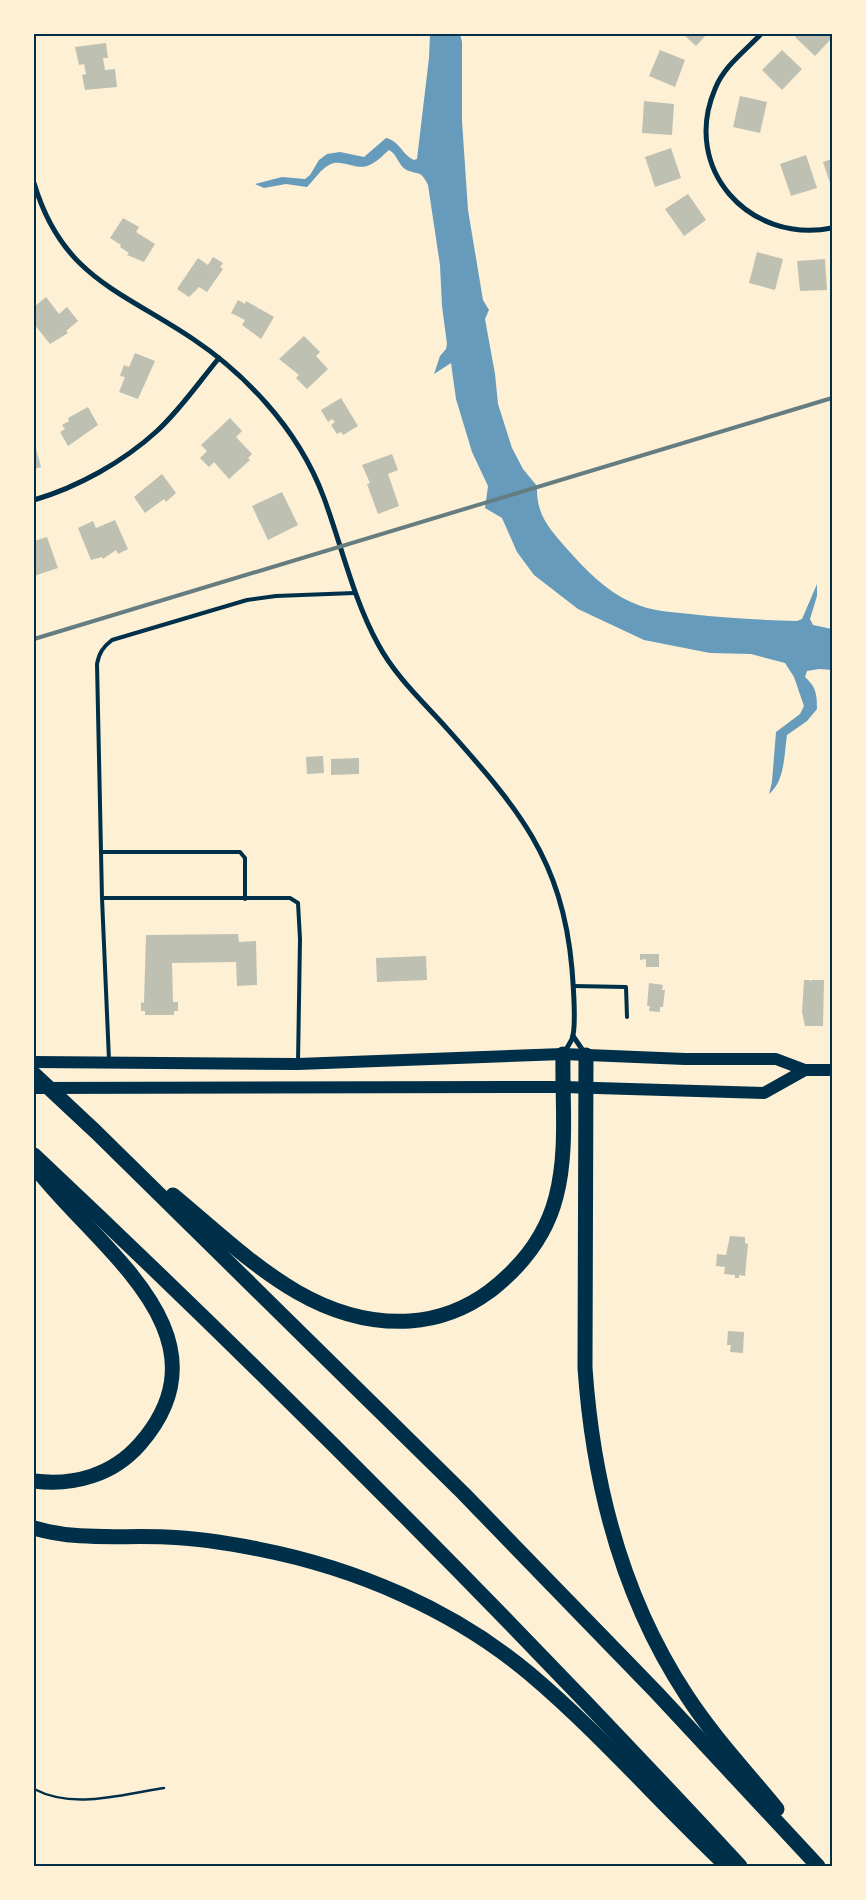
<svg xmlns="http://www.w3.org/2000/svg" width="866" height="1900" viewBox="0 0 866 1900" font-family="'Noto Sans',sans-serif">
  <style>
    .water { fill: #669bbc }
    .building { fill: #bec0b2 }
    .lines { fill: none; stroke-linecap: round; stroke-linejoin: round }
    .path { stroke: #003049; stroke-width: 2.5 }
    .service { stroke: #003049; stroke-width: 4 }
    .minor { stroke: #003049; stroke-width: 5 }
    .primary { stroke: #003049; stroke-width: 12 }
    .motorway { stroke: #003049; stroke-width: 15 }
    .rail { stroke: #657d81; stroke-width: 4 }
    .neatline { fill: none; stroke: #003049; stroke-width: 2 }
  </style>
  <rect width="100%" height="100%" fill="#fdf0d5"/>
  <path class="water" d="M430 34H460L462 42V121L468 210 483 300 489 310 485 319 495 374 498 404 512 448 523 469 537 486C536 515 549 528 567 549 585 569 606 591 631 602 650 611 670 612 690 614 726 618 762 620 797 621L802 619 817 584V596L810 619 813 625 832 629V670L819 669 807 671 805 677C816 687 817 694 817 709L807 721 787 735C784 755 785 781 769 794L772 782 776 732 800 714 804 706 794 677 785 663 751 654 710 653 644 640 578 609 534 575 517 552 502 518 485 508 488 486 472 452 456 399 451 363 434 374 440 356 446 349 447 344 442 306 440 265 428 185C420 168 417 176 405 169 398 164 397 154 389 150 382 156 376 163 367 166 355 170 340 158 329 165 321 169 314 180 307 187L286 184 264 188 255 184 282 177 305 179 310 175 319 160 327 154 340 152 364 157 386 138C401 142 401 154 414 160L417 159 429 58Z"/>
  <g class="building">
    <path d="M683 34H707L696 46Z"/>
    <path d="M798 34H832V38L815 56 795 37Z"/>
    <path d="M106 43 108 58H103L105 70 115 69 117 87 85 90 82 75 86 74 84 64 79 65 75 47Z"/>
    <path d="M660 50 685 60 675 87 649 76Z"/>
    <path d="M782 50 802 69 782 90 762 70Z"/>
    <path d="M740 96 767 102 760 133 733 127Z"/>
    <path d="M644 101 674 104 672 135 642 133Z"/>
    <path d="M671 148 681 178 655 187 645 157Z"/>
    <path d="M806 155 817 188 791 196 780 164Z"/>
    <path d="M832 159V189L823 162Z"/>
    <path d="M688 194 706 220 684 236 665 209Z"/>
    <path d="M123 218 139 227 136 232 155 244 144 262 127 255 129 253 120 247 121 245 110 238Z"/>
    <path d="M757 252 783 259 775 290 749 283Z"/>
    <path d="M213 257 223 263 220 267 223 269 207 292 199 287 189 297 177 289 198 258 208 265Z"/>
    <path d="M825 259 827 290 800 291 797 261Z"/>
    <path d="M46 297 59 314 67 307 78 321 66 331 68 333 50 344 34 324V307Z"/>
    <path d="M238 300 245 304 246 301 274 317 261 339 242 325 245 320 231 313Z"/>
    <path d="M304 336 320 352 316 356 328 369 307 389 296 378 299 375 279 359Z"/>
    <path d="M135 353 155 361 138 399 119 392 125 377 120 376 124 365 129 367Z"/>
    <path d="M341 398 358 426 343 435 341 432 337 434 331 425 335 422 332 419 328 422 321 410Z"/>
    <path d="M88 407 98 425 68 446 60 432 65 429 62 425 69 421 68 418Z"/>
    <path d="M230 418 242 431 236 437 252 454 248 458 250 460 229 479 214 462 209 467 200 458 207 451 201 445Z"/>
    <path d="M34 441 41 467 34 469Z"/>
    <path d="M392 454 398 470 388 474 399 506 378 514 367 484 370 483 362 465Z"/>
    <path d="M162 474 176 493 166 502 164 499 145 513 134 497Z"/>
    <path d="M282 492 298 525 268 540 252 506Z"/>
    <path d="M115 520 128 549 118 554 116 550 103 559 102 557 91 560 78 528 93 521 96 528Z"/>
    <path d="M47 537 58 568 34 576V541Z"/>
    <path d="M323 756 324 773 307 774 306 757Z"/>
    <path d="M359 758V774L331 775V759Z"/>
    <path d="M238 934 239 942 256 941 257 985 237 986 236 962 172 963 173 1002H178V1011H174V1015H145V1011H141V1002L144 1003 146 935Z"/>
    <path d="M640 954H659V967H646V959L640 960Z"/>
    <path d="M426 956 427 980 377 982 376 958Z"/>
    <path d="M804 980H810V983L811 980H824L823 1026H805L802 1012Z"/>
    <path d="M649 983 663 985 662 990H665L663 1007H660V1012L649 1011 650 1006H647Z"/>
    <path d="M730 1236 745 1237V1243L748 1244 745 1276 739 1275V1278H735V1275L724 1274 725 1267 716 1266 717 1254 726 1255Z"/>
    <path d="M728 1331 744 1332 743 1353 730 1352 731 1345H727Z"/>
  </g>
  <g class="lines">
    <path class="path" d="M34 1789C74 1810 122 1794 164 1788"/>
    <g class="service">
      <path d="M101 852H240L245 858V899"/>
      <path d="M102 898H290L298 903 300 939 298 1063"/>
      <path d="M573 986 626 987 627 1017"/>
      <path d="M109 1060 102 898 97 664C99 653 103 647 112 640L247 600 276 596 354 593"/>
    </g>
    <g class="minor">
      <path d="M761 34C745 51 724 66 715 89 681 169 749 244 832 228"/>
      <path d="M34 183C62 277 120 290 193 339 220 357 244 378 266 403 290 430 311 463 324 498 342 547 353 598 378 644 394 674 419 698 442 723 514 804 562 855 572 969 573 984 577 1026 572 1039 570 1043 567 1048 564 1053"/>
      <path d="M34 500C78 487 123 462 157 431 180 410 199 382 219 358"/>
      <path d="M573 1036 584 1052"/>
    </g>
    <g class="primary">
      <path d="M34 1062 298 1064 563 1054 685 1059H776L805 1070H832"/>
      <path d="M34 1088 563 1087 764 1093 805 1070"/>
    </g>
    <g class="motorway">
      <path d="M586 1055 585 1368C593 1483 623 1599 687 1696 713 1736 747 1772 777 1809"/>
      <path d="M34 1074 96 1132 463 1493 656 1692 818 1866"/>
      <path d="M34 1155C277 1384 513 1621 740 1866"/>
      <path d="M34 1166C94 1246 236 1334 140 1444 113 1475 74 1486 34 1481"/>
      <path d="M173 1195C243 1253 312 1327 410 1321 439 1319 467 1308 490 1291 521 1267 546 1236 556 1197 568 1152 562 1101 563 1054"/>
      <path d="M34 1528C77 1541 122 1535 166 1537 197 1538 228 1543 258 1549 356 1568 454 1610 530 1674 600 1733 660 1803 727 1866"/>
    </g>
    <path class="rail" d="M34 639 832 398"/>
  </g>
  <rect width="866" height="1900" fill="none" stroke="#fdf0d5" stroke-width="70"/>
  <rect x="35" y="35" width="796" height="1830" class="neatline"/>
</svg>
